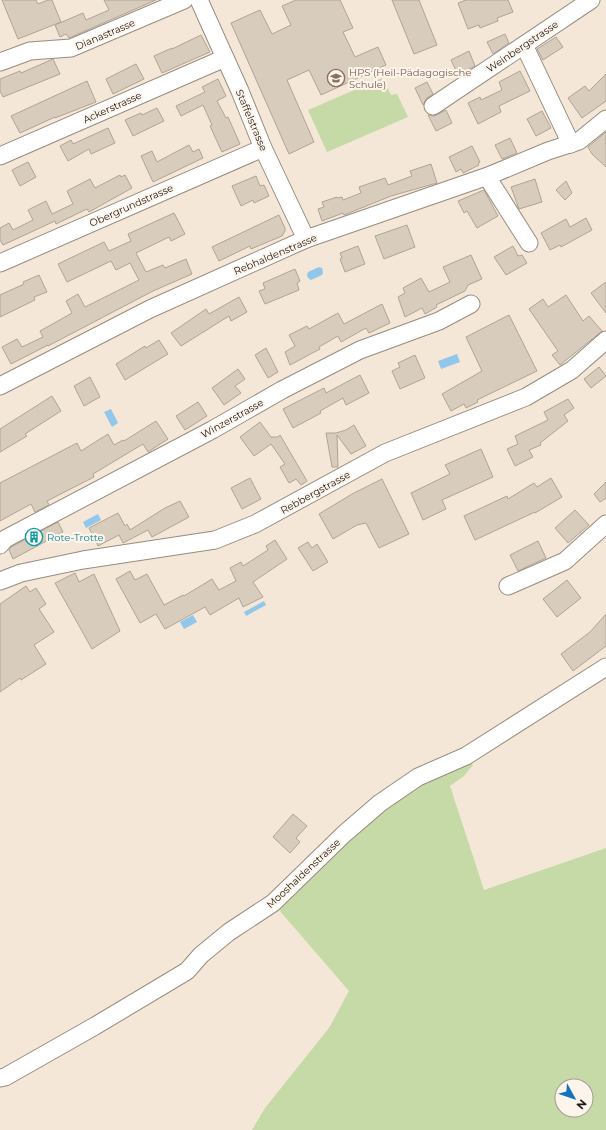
<svg xmlns="http://www.w3.org/2000/svg" width="606" height="1130" viewBox="0 0 606 1130" font-family="Montserrat,sans-serif">
  <style>
    .green { fill: #c5daa6; fill-rule: evenodd }
    .water { fill: #91c7ea }
    .building { fill: #d8ccbc; stroke: #b0a495 }
    .lines { fill: none; stroke-linecap: round; stroke-linejoin: round }
    .minor-casing { stroke: #988c7e; stroke-width: 19 }
    .minor { stroke: #fff; stroke-width: 17 }
    .labels { text-anchor: middle; stroke-width: 4; stroke-linejoin: round; paint-order: stroke }
    .street-label { font-size: 10px; fill: #1e1914; stroke: #fdf5eb }
    .education-label { font-size: 10px; fill: #785e54; stroke: #fdf5eb; text-anchor: start }
    .culture-label { font-size: 10px; fill: #0d838f; stroke: #fdf5eb; text-anchor: start }
  </style>
  <rect width="100%" height="100%" fill="#f4e7d7"/>
  <g class="green">
    <path d="M382 78 391 95 397 94 408 117 327 152 308 110Z"/>
    <path d="M466 756 473 765 464 776 450 786 484 890 606 848V1130H252L265 1108 329 1028 349 991 273 903 344 834ZM562 1086H586V1110H562Z"/>
  </g>
  <g class="water">
    <path d="M319 267 322 268 323 272 322 275 311 280 308 278 307 275 308 272Z"/>
    <path d="M457 354 460 362 441 369 438 361Z"/>
    <path d="M111 409 118 423 112 427 104 412Z"/>
    <path d="M98 514 101 520 86 528 83 522Z"/>
    <path d="M264 601 266 605 246 616 244 612Z"/>
    <path d="M193 615 197 622 184 629 180 622Z"/>
  </g>
  <g class="building">
    <path d="M2 0H36L38 4 48 0H52L61 22 18 39Z"/>
    <path d="M104 0H156L69 38 66 34 60 37 55 25 83 13 86 20 109 10Z"/>
    <path d="M296 0H340L353 28 343 32 355 57 378 47 386 65 321 95 309 70 287 80 314 142 289 154 231 23 260 10 272 34 291 25 282 6Z"/>
    <path d="M392 0H419L437 45 414 54Z"/>
    <path d="M466 0H508L513 12 497 18 498 21 480 28 479 25 468 29 458 3Z"/>
    <path d="M505 34 509 43 493 54 487 42Z"/>
    <path d="M201 35 210 52 162 73 154 56 172 48V49Z"/>
    <path d="M556 37 563 47 543 60 537 49Z"/>
    <path d="M469 51 475 66 458 75 451 60Z"/>
    <path d="M53 59 60 74 3 97 0 91V79L20 71 21 73Z"/>
    <path d="M136 64 144 79 113 94 106 79Z"/>
    <path d="M520 71 530 91 499 106 501 112 478 124 468 103 480 97 481 100 502 90 499 82Z"/>
    <path d="M606 74V101L582 118 568 98 585 86 589 91Z"/>
    <path d="M218 79 226 96 217 101 226 118 228 117 240 144 222 152 210 126 212 125 203 105 181 116 176 106 205 92 202 87Z"/>
    <path d="M87 81 96 102 55 118V117L20 133 11 116Z"/>
    <path d="M427 82 433 94 427 98 423 105 415 88Z"/>
    <path d="M157 108 164 121 133 136 125 120 141 113 142 115Z"/>
    <path d="M446 110 452 123 436 131 428 115 434 116Z"/>
    <path d="M542 111 551 128 536 136 527 119Z"/>
    <path d="M108 128 115 143 91 154 89 149 68 161 60 146 71 140 73 144Z"/>
    <path d="M606 132V167L592 154 588 147Z"/>
    <path d="M510 138 517 153 502 159 495 145Z"/>
    <path d="M189 145 193 152 199 149 203 158 153 182 141 156 152 151 157 162Z"/>
    <path d="M472 146 480 162 478 163 479 165 463 173 461 169 456 172 449 157Z"/>
    <path d="M28 162 36 177 20 186 12 170Z"/>
    <path d="M431 164 437 183 391 196 344 215 343 213 322 221 318 209 324 207 322 202 337 197 338 198 342 197 343 200 361 193 359 187 385 178 388 185 412 176 410 171Z"/>
    <path d="M120 175 121 177 125 175 132 188 89 212 87 209 56 224 55 221 3 245 0 240V228L9 223 13 230 33 220 28 210 46 201 52 214 73 204 67 191 90 179 95 188Z"/>
    <path d="M256 176 260 186 264 185 269 196 254 203 253 200 241 206 232 186Z"/>
    <path d="M535 179 542 202 519 209 511 187Z"/>
    <path d="M566 181 572 193 565 200 556 190Z"/>
    <path d="M484 190 498 216 477 228 467 211 464 213 458 201Z"/>
    <path d="M174 213 185 234 171 241 169 237 136 253 146 272 163 265 165 268 186 259 192 274 153 291 48 346V345L11 364 2 347 17 339 22 347 43 337 40 331 72 313 66 301 78 294 85 307 139 280 130 263 116 270 111 261 67 282 58 264 104 242 109 251 131 241 128 234Z"/>
    <path d="M279 215 285 228V231L282 236 251 249 250 246 219 261 212 247Z"/>
    <path d="M586 218 592 230 561 247 560 245 550 250 541 233 566 219 570 227Z"/>
    <path d="M407 225 415 247 384 259 375 236Z"/>
    <path d="M358 246 365 264 345 272 340 259 342 258 340 253Z"/>
    <path d="M513 246 518 256 522 255 527 263 506 275 494 257Z"/>
    <path d="M471 255 482 279 468 285 465 291 436 305 437 307 425 314 422 308 405 317 398 297 405 293 403 288 421 278 429 292 450 282 443 267Z"/>
    <path d="M295 269 300 281 297 283 299 290 265 304 259 291 265 289 263 283Z"/>
    <path d="M39 275 47 292 34 297 35 300 0 317V295L24 284 23 282Z"/>
    <path d="M606 282V313L591 293Z"/>
    <path d="M566 295 583 321 589 316 602 331 560 365 552 355 558 351 529 309 543 299 548 307Z"/>
    <path d="M239 297 247 312 231 321 229 316 181 346 171 333 206 309 209 314Z"/>
    <path d="M382 304 390 323 369 333 366 328 341 342 338 336 319 347 320 349 290 365 285 352 295 346 289 335 307 326 309 329 338 313 344 324Z"/>
    <path d="M509 315 537 371 477 400 478 402 466 408 464 404 451 411 442 394 482 371 466 337Z"/>
    <path d="M159 340 168 354 125 380 116 364 145 346 146 348Z"/>
    <path d="M266 348 278 372 268 378 255 355Z"/>
    <path d="M415 355 425 378 400 389 392 371 400 367 398 363Z"/>
    <path d="M599 367 606 376 591 388 584 379Z"/>
    <path d="M238 369 245 379 235 386 241 393 224 405 212 388Z"/>
    <path d="M360 375 369 393 346 405 343 398 320 411 321 413 293 428 283 409 324 388 326 393Z"/>
    <path d="M90 377 100 397 84 406 74 386Z"/>
    <path d="M52 396 61 411 25 434 27 436 0 452V429Z"/>
    <path d="M568 399 574 408 564 415 568 421 540 443 541 445 529 450 533 457 515 466 507 449 518 444 515 436 548 420 544 412Z"/>
    <path d="M198 402 207 416 185 430 176 416Z"/>
    <path d="M156 421 168 439 148 452 143 444 93 474 94 477 47 501 49 505 35 512 31 504 0 521V483L77 443 81 451 108 434 114 445 123 440 124 441Z"/>
    <path d="M260 422 271 437H278L280 435 307 481 301 485 296 479 289 483 280 467 285 464 271 444 254 456 240 437Z"/>
    <path d="M354 425 366 446 351 454 337 435 338 467H332L326 433H336L346 430Z"/>
    <path d="M481 449 493 477 442 500 446 509 423 520 411 493 450 474 445 465Z"/>
    <path d="M250 478 261 499 242 509 231 488Z"/>
    <path d="M551 478 562 497 535 513V512L475 540 464 516 507 496 508 499 534 483 537 487Z"/>
    <path d="M382 479 409 534 379 548 366 523 357 525 333 539 319 514 352 494Z"/>
    <path d="M606 482V498L600 502 594 494Z"/>
    <path d="M180 501 189 517 152 537 148 530 123 543 119 535 98 546 89 528 118 513 125 526 127 524 130 530 165 508Z"/>
    <path d="M575 510 589 525 568 543 555 528Z"/>
    <path d="M58 522 63 532 13 559 9 550 11 547Z"/>
    <path d="M275 540 287 559 253 582 263 597 243 607 239 598 210 615 205 607 165 629 156 614 140 623 116 579 130 571 135 580 147 574 164 605 183 595 184 596 212 579 219 590 236 581 230 568 241 562 243 566 268 550 266 546Z"/>
    <path d="M538 541 546 558 518 571 510 555Z"/>
    <path d="M308 542 312 548 317 544 328 562 313 571 298 548Z"/>
    <path d="M75 573 79 582 94 574 120 631 92 649 55 583Z"/>
    <path d="M567 580 581 598 557 617 543 599Z"/>
    <path d="M26 586 30 592 36 588 46 604 39 609 54 632 34 645 46 664 21 680 20 678 0 692V604Z"/>
    <path d="M606 614V646L573 671 561 654 590 632Z"/>
    <path d="M293 814 307 826 296 838 300 842 290 853 273 837Z"/>
  </g>
  <g class="lines">
    <defs>
      <g id="minor">
        <path d="M199 0 240 91 263 148 306 239"/>
        <path d="M524 45 571 144"/>
        <path d="M0 62 30 51 71 48 184 0"/>
        <path d="M433 106 591 0"/>
        <path d="M0 156 225 58"/>
        <path d="M488 176 548 151 579 141 606 119"/>
        <path d="M0 263 263 148"/>
        <path d="M0 386 150 309 306 239 488 176 491 183 529 243"/>
        <path d="M0 545 5 539 212 430 282 390 360 350 439 321 471 304"/>
        <path d="M0 581 21 573 83 560 215 540 255 524 385 453 526 397 572 370 606 340"/>
        <path d="M508 586 565 561 606 524"/>
        <path d="M0 1078 5 1077 95 1026 187 971 201 955 229 932 273 903 344 834 380 803 418 777 466 756 606 667"/>
      </g>
    </defs>
    <use href="#minor" class="minor-casing"/>
    <use href="#minor" class="minor"/>
  </g>
  <defs>
    <symbol id="school-ring" viewBox="-11 -11 22 22"><circle r="9.5" fill="#fdf5eb" stroke="#8d6e63" stroke-width="1.5"/><path d="M0-5L7-2L0 1L-7-2ZM-4 1L0 2.5L4 1V4Q0 6-4 4Z" fill="#8d6e63"/></symbol>
    <symbol id="building-ring" viewBox="-11 -11 22 22"><circle r="9.5" fill="#fdf5eb" stroke="#0f9aa8" stroke-width="1.5"/><path d="M-4-6H4V6H1V3H-1V6H-4ZM-2.5-4.3h1.7v1.8h-1.7ZM.8-4.3h1.7v1.8H.8ZM-2.5-1h1.7V.8h-1.7ZM.8-1h1.7V.8H.8Z" fill="#0f9aa8"/></symbol>
  </defs>
  <g fill-rule="evenodd">
    <use href="#school-ring" x="326" y="68" width="20" height="20"/>
    <use href="#building-ring" x="24" y="527" width="20" height="20"/>
  </g>
  <g class="labels">
    <g class="street-label">
      <text transform="translate(105 34) rotate(-23)" y="4">Dianastrasse</text>
      <text transform="translate(522 46) rotate(-34)" y="4">Weinbergstrasse</text>
      <text transform="translate(112 107) rotate(-24)" y="4">Ackerstrasse</text>
      <text transform="translate(252 120) rotate(67)" y="4">Staffelstrasse</text>
      <text transform="translate(131 205) rotate(-24)" y="4">Obergrundstrasse</text>
      <text transform="translate(275 254) rotate(-23)" y="4">Rebhaldenstrasse</text>
      <text transform="translate(232 418) rotate(-29)" y="4">Winzerstrasse</text>
      <text transform="translate(315 492) rotate(-29)" y="4">Rebbergstrasse</text>
      <text transform="translate(303 873) rotate(-43)" y="4">Mooshaldenstrasse</text>
    </g>
    <g class="education-label">
      <text x="349" y="76">HPS (Heil-Pädagogische<tspan x="349" dy="12">Schule)</tspan></text>
    </g>
    <g class="culture-label">
      <text x="47" y="541">Rote-Trotte</text>
    </g>
  </g>
  <g transform="translate(574 1098) rotate(130)"><circle r="19" fill="#fdf5eb" stroke="#a49d95"/>
  <path d="M0-3L7 15L0 10L-7 15Z" fill="#1572bf"/>
  <text y="-6" font-size="11" font-weight="bold" text-anchor="middle" fill="#1e1914">N</text>
  </g>
</svg>
